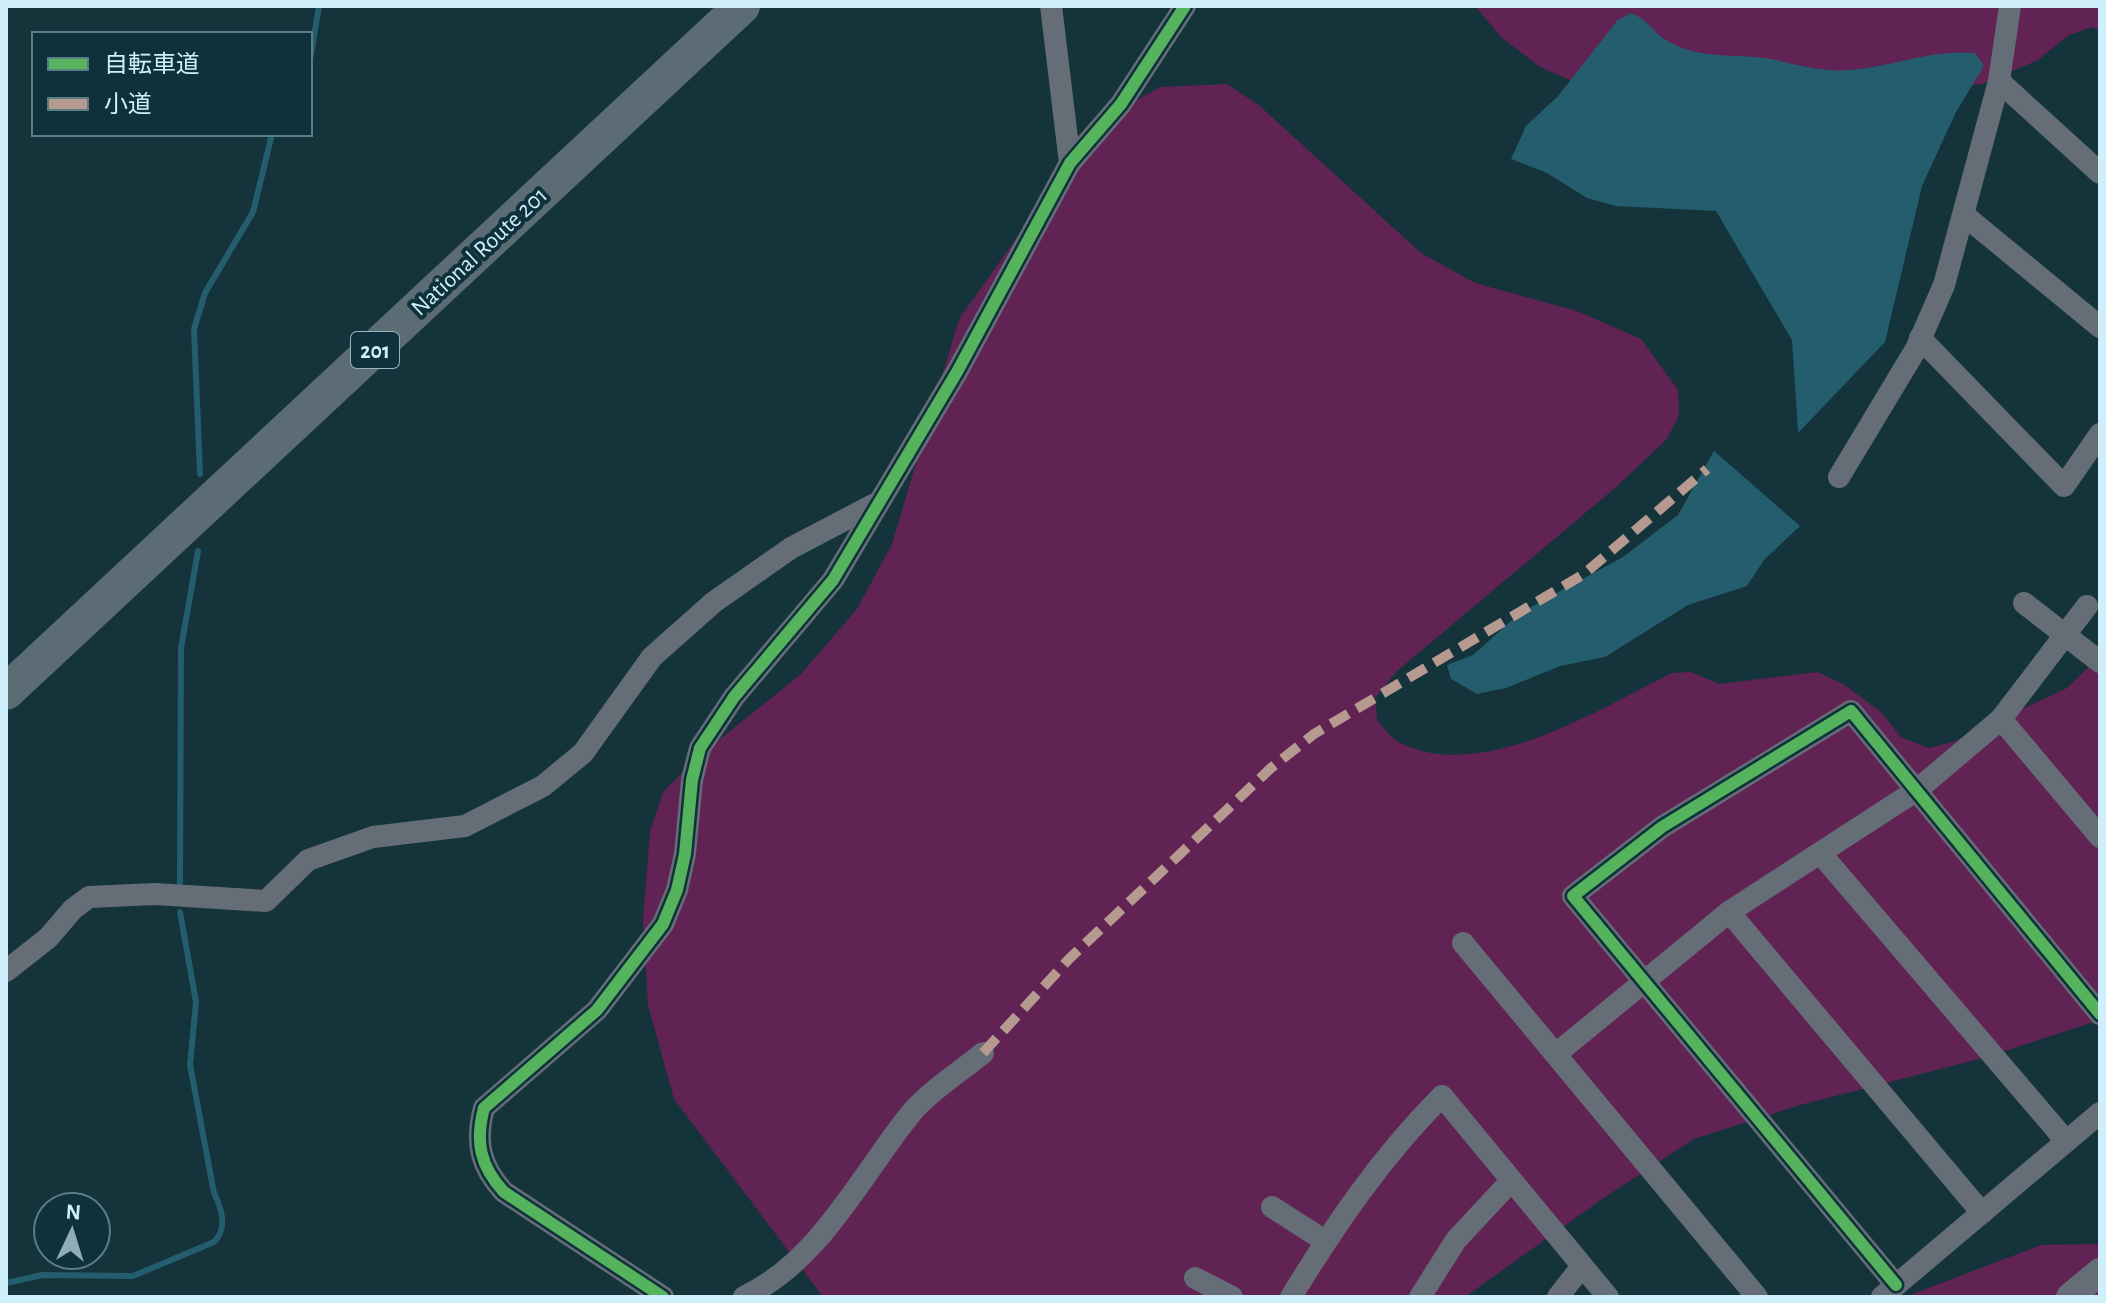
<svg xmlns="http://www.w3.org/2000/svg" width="2106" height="1303" viewBox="0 0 2106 1303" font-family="'Alegreya Sans','Noto Sans JP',sans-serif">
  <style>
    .green { fill: #602354 }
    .water { fill: #245e6e }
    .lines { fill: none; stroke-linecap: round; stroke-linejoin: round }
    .stream { stroke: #245e6e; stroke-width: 6 }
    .minor { stroke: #656e76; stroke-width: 22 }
    .tertiary { stroke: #656e76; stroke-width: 28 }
    .trunk { stroke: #5c6c74; stroke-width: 36 }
    .quiet { stroke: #b69a8f; stroke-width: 10; stroke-dasharray: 20 10; stroke-linecap: butt }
    .cycleway-casing { stroke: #0e313b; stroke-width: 17 }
    .cycleway { stroke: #56b35d; stroke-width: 12 }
    .labels { text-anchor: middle; stroke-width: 8; stroke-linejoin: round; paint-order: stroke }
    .shield { fill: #0e313b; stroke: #95b6c1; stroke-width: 2 }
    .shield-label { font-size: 22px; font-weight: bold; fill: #cfeffa }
    .street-label { font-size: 24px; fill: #cfeffa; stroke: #0e313b }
  </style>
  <rect width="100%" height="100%" fill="#15333b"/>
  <g class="green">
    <path d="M1475 6H2100V30L2092 27 2069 35 2038 60 1982 84 1870 93 1586 87 1540 67 1502 38Z"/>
    <path d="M1227 84 1260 106 1421 253 1475 283 1577 311 1641 339 1678 390 1679 415 1667 439 1615 488 1397 671 1375 698 1377 720C1383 727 1390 737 1399 742 1480 785 1599 709 1672 673L1691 672 1719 684 1818 672 1843 684 1881 712 1901 737 1929 748 1955 741 2067 688 2100 656V1020L1983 1058 1800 1105 1694 1139 1605 1197 1465 1297H823L674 1099 648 1005 643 919 650 832 663 792 698 757 801 674 857 609 892 544 959 319 1075 156 1130 104 1160 87Z"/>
    <path d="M2100 1244V1297H1905L2041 1245Z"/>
  </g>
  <g class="water">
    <path d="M1630 13C1647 18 1650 29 1663 38 1697 62 1739 52 1776 60 1801 66 1822 72 1849 70 1892 67 1931 49 1975 53L1984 66 1956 112 1922 186 1885 342 1798 433 1792 340 1716 211 1616 206 1587 198 1547 173 1511 159 1526 126 1558 96 1617 21Z"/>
    <path d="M1714 451 1800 526 1764 560 1747 586 1688 605 1605 657 1560 666 1506 688 1477 694 1451 679 1447 665 1473 655 1520 613 1623 557 1678 515Z"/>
  </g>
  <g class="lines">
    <g class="stream">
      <path d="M310 60 319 6"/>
      <path d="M200 474 194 329 205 293 253 212 272 134"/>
      <path d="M180 883 181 648 198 551"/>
      <path d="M6 1283 42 1275 133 1276 214 1242C228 1228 222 1209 214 1193L190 1065 196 1002 180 912"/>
    </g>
    <g class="minor">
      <path d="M1051 6 1070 163"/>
      <path d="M1999 81 2100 173"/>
      <path d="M1964 215 2100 327"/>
      <path d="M1920 338 2064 486 2100 434"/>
      <path d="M1839 477 1916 349 1944 285 1999 81 2010 6"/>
      <path d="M2024 603 2100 662"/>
      <path d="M2001 719 2100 837"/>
      <path d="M1821 854 2066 1141"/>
      <path d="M1729 912 1982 1213"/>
      <path d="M1463 943 1757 1297"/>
      <path d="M6 971 48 938 73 909 89 897 155 894 266 901 308 860 373 837 465 826 543 786 583 753 652 657 714 602 791 548 875 504"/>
      <path d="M1556 1054 1729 912 1917 790 2001 719 2087 606"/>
      <path d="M1272 1207 1325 1241"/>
      <path d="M1195 1278 1232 1297"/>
      <path d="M1896 1285 1573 896 1662 827 1851 711 2100 1014"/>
      <path d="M663 1297 504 1192C480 1166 475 1142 484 1108L597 1010 663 924 677 890 685 854 692 780 700 748 734 697 833 580 957 372 1070 163 1121 104 1185 6"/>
      <path d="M744 1297C821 1260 860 1176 912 1112 931 1090 960 1072 983 1053"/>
      <path d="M1291 1297C1335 1225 1382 1156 1442 1096L1608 1297"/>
      <path d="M1420 1297 1456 1240 1511 1181"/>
      <path d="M1558 1297 1582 1266"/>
      <path d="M1882 1297 2100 1113"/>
    </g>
    <path class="tertiary" d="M2070 1297 2100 1272"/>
    <path class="trunk" d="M6 692 742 6"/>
    <path class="quiet" d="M983 1053 1069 959 1271 768 1314 734 1584 574 1707 469"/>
    <defs>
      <g id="cycleway">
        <path d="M1896 1285 1573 896 1662 827 1851 711 2100 1014"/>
        <path d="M663 1297 504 1192C480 1166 475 1142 484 1108L597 1010 663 924 677 890 685 854 692 780 700 748 734 697 833 580 957 372 1070 163 1121 104 1185 6"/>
      </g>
    </defs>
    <use href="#cycleway" class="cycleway-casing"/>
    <use href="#cycleway" class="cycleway"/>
  </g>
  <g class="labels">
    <rect class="shield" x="351" y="332" width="48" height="36" rx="6"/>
    <g class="shield-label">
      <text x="375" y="358">201</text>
    </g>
    <g class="street-label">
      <text transform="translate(479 251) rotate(-43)" y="8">National Route 201</text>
    </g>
  </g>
  <rect width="2106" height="1303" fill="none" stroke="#cfeffa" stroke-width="16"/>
  <rect x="32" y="32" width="280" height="104" fill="#0e313b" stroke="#5b7d87" stroke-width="2"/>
  <rect x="48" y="58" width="40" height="12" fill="#56b35d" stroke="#5b7d87" stroke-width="2"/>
  <text x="104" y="72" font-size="24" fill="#cfeffa">自転車道</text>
  <rect x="48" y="98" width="40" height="12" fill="#b69a8f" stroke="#5b7d87" stroke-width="2"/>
  <text x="104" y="112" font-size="24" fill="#cfeffa">小道</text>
  <g transform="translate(72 1231) rotate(4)"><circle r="38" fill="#0e313b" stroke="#5b7d87" stroke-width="2"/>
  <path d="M0-6L14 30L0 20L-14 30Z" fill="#8eadb7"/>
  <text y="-12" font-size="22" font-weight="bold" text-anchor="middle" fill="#cfeffa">N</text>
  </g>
</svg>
